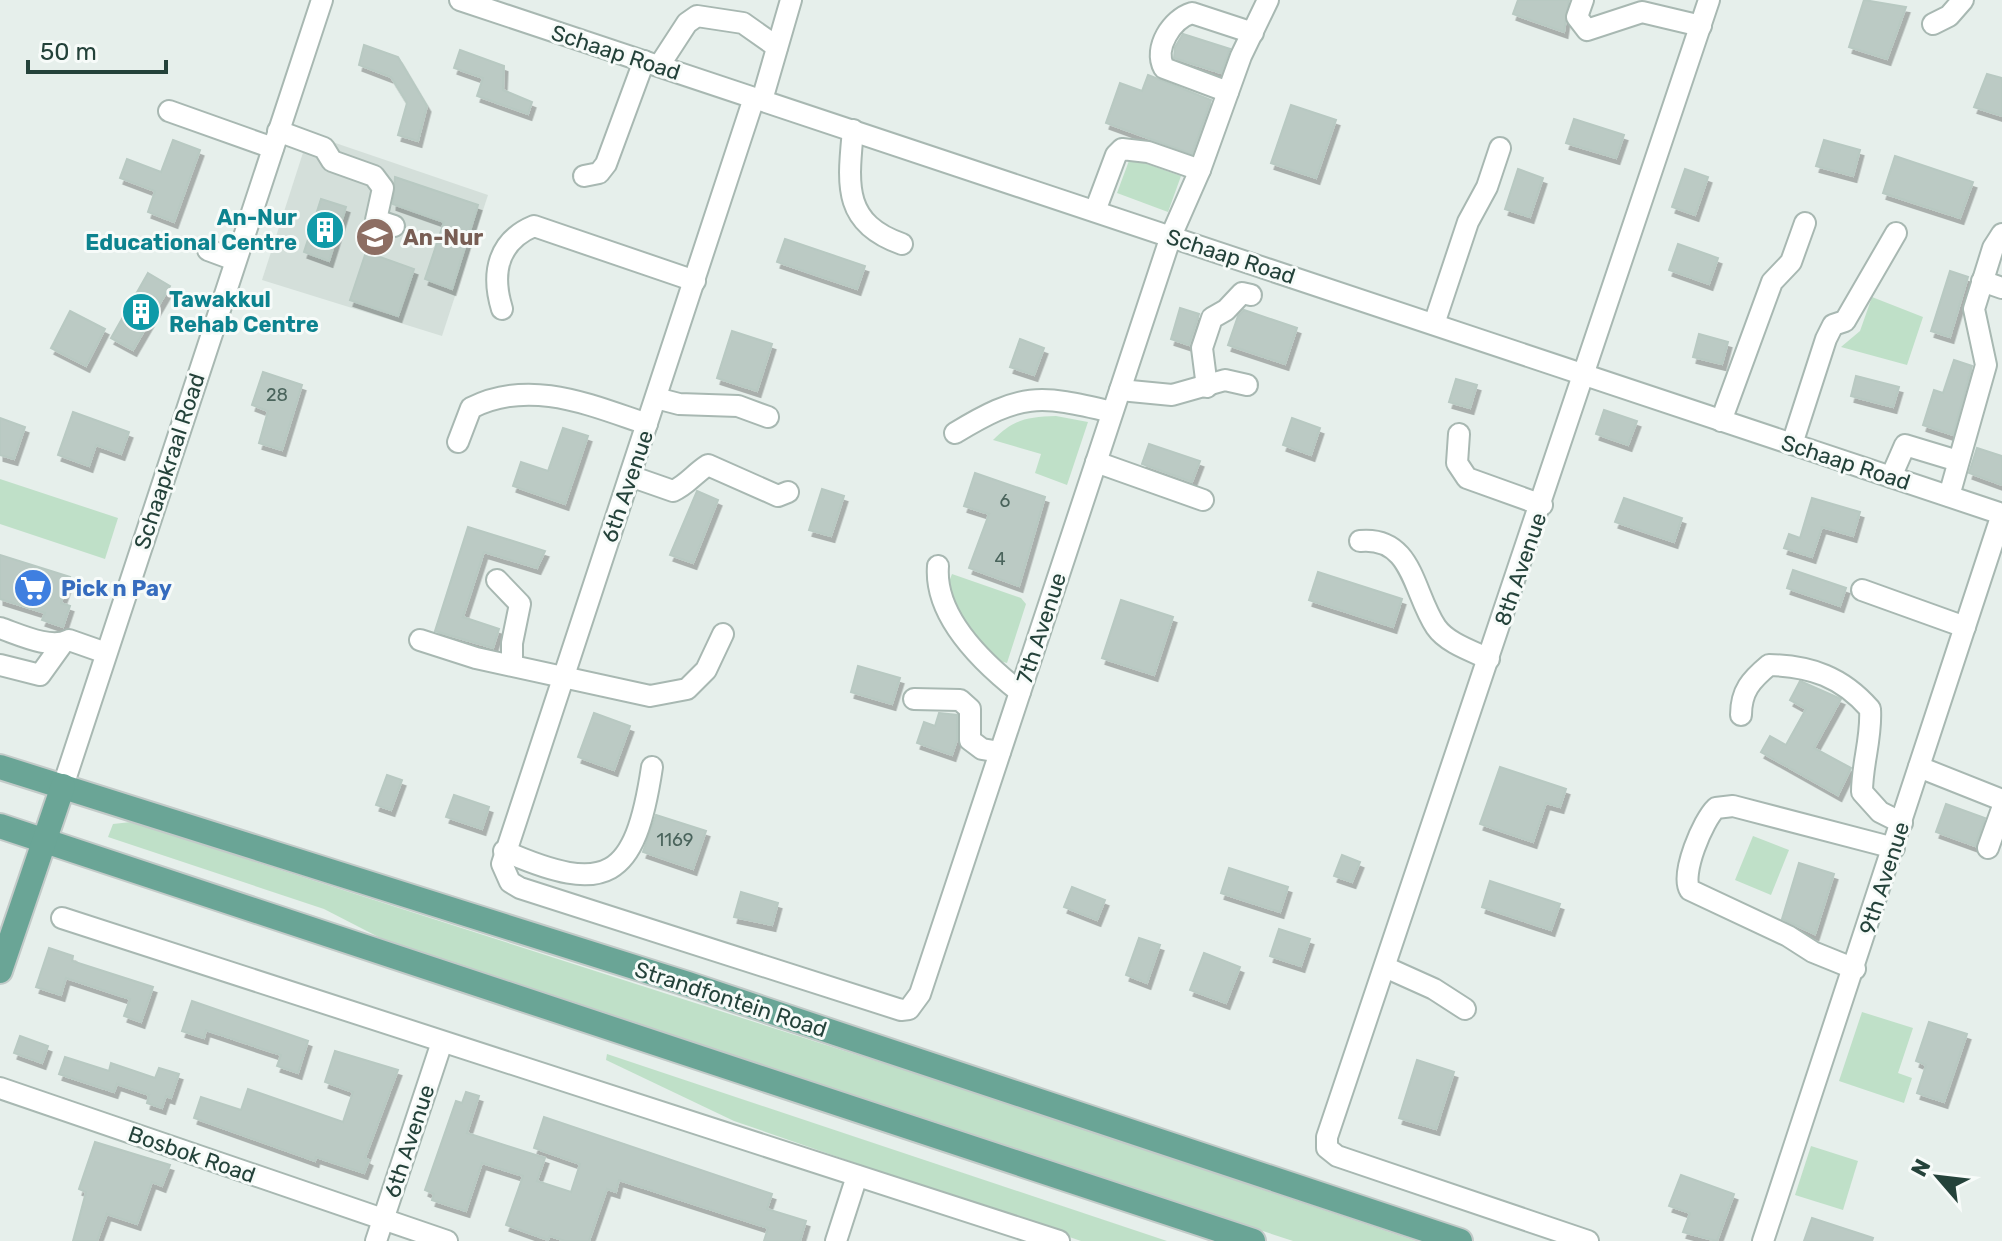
<svg xmlns="http://www.w3.org/2000/svg" width="2002" height="1241" viewBox="0 0 2002 1241" font-family="Rubik,sans-serif">
  <style>
    .built { fill: #d4dfda }
    .green { fill: #bfe0c8 }
    .building { fill: #bbcac4; stroke: #b8c9c2; stroke-width: 2; filter: url(#shadow) }
    .lines { fill: none; stroke-linecap: round; stroke-linejoin: round }
    .minor-casing { stroke: #a8b8b2; stroke-width: 24 }
    .major-casing { stroke: #c2cac8; stroke-width: 28 }
    .minor { stroke: #fff; stroke-width: 20 }
    .major { stroke: #6aa596; stroke-width: 24 }
    .labels { text-anchor: middle; stroke-width: 6; stroke-linejoin: round; paint-order: stroke }
    .number-label { font-size: 18px; fill: #4a645c }
    .street-label { font-size: 22px; fill: #24423a; stroke: #f7fbf9 }
    .culture-label { font-size: 22px; font-weight: bold; fill: #0d838f; stroke: #f7fbf9; text-anchor: end }
    .education-label { font-size: 22px; font-weight: bold; fill: #785e54; stroke: #f7fbf9; text-anchor: start }
    .shop-label { font-size: 22px; font-weight: bold; fill: #366cbe; stroke: #f7fbf9; text-anchor: start }
  </style>
  <defs>
    <filter id="shadow"><feDropShadow dx="3.5" dy="6" stdDeviation="0" flood-color="#0004"/></filter>
  </defs>
  <rect width="100%" height="100%" fill="#e6efeb"/>
  <path class="built" d="M309 134 488 195 442 336 262 280Z"/>
  <g class="green">
    <path d="M1130 158 1181 176 1168 212 1117 193Z"/>
    <path d="M1872 297 1923 317 1907 365 1841 347 1860 331Z"/>
    <path d="M1056 416 1088 422 1067 485 1035 473 1041 454 993 440C1014 419 1027 417 1056 416Z"/>
    <path d="M0 479 118 518 105 559 0 524Z"/>
    <path d="M952 574 1021 598 1026 604 1007 663C982 659 959 608 947 587Z"/>
    <path d="M131 822 954 1086 1416 1241H1293L394 945 324 909 108 837 113 824Z"/>
    <path d="M1753 836 1789 850 1771 895 1735 880Z"/>
    <path d="M1862 1012 1913 1028 1898 1073 1912 1078 1904 1103 1839 1081Z"/>
    <path d="M607 1054 1167 1241H1081L734 1121 606 1060Z"/>
    <path d="M1811 1146 1858 1161 1843 1210 1795 1195Z"/>
  </g>
  <g class="building">
    <path d="M1518 0H1569L1564 32 1513 14Z"/>
    <path d="M1864 0 1906 7 1887 59 1849 47Z"/>
    <path d="M1183 34 1230 49 1221 73 1174 58 1175 47Z"/>
    <path d="M364 45 398 57 427 106 418 141 398 135 407 103 391 77 359 65Z"/>
    <path d="M460 50 504 66 503 90 532 102 528 114 477 96 483 78 454 68Z"/>
    <path d="M1987 74 2002 78V116L1974 107Z"/>
    <path d="M1148 75 1211 100 1192 154 1106 123 1120 83 1142 91Z"/>
    <path d="M1291 105 1336 120 1316 178 1271 163Z"/>
    <path d="M1574 119 1624 135 1616 158 1566 143Z"/>
    <path d="M173 140 200 150 174 222 148 212 155 191 120 178 127 159 161 172Z"/>
    <path d="M1824 140 1860 150 1853 176 1816 166Z"/>
    <path d="M1895 156 1973 182 1960 218 1883 193Z"/>
    <path d="M1518 169 1543 178 1530 217 1505 209Z"/>
    <path d="M1685 169 1708 177 1695 215 1672 207Z"/>
    <path d="M395 177 478 205 452 289 425 279 444 222 393 204Z"/>
    <path d="M321 199 346 207 329 261 304 252Z"/>
    <path d="M785 239 865 266 857 289 777 262Z"/>
    <path d="M1678 244 1718 258 1709 284 1669 270Z"/>
    <path d="M366 252 414 269 398 316 350 300Z"/>
    <path d="M1950 271 1968 277 1950 337 1931 331Z"/>
    <path d="M148 273 170 286 133 350 111 338Z"/>
    <path d="M1180 308 1199 314 1189 345 1171 339Z"/>
    <path d="M1244 310 1297 328 1285 364 1228 345 1238 316Z"/>
    <path d="M70 311 105 329 86 366 51 348Z"/>
    <path d="M732 331 772 344 757 391 717 378Z"/>
    <path d="M1699 334 1728 342 1722 364 1693 357Z"/>
    <path d="M1020 339 1044 348 1034 375 1010 367Z"/>
    <path d="M1954 360 1972 366 1953 435 1923 425 1934 390 1943 393Z"/>
    <path d="M263 372 302 385 282 450 259 443 268 411 252 405Z"/>
    <path d="M1856 376 1899 387 1893 407 1851 396Z"/>
    <path d="M1456 379 1477 385 1470 408 1449 402Z"/>
    <path d="M1604 410 1637 421 1628 445 1596 434Z"/>
    <path d="M73 412 129 432 121 454 96 445 89 466 58 455Z"/>
    <path d="M0 418 25 427 14 459 0 455Z"/>
    <path d="M1292 418 1320 428 1311 455 1283 445Z"/>
    <path d="M563 428 588 436 565 504 513 486 521 462 548 471Z"/>
    <path d="M1149 444 1200 461 1192 482 1142 464Z"/>
    <path d="M1977 448 2002 456V485L1969 473Z"/>
    <path d="M975 473 1045 497 1019 586 969 568 989 514 964 506Z"/>
    <path d="M822 489 844 496 831 536 809 530Z"/>
    <path d="M697 491 718 500 693 563 670 555Z"/>
    <path d="M1624 498 1682 518 1674 542 1615 522Z"/>
    <path d="M1812 498 1860 512 1853 536 1822 527 1812 557 1784 548 1789 534 1800 538Z"/>
    <path d="M468 527 545 551 537 568 484 552 463 617 499 629 493 648 435 631Z"/>
    <path d="M0 555 70 577 61 603 70 606 63 627 42 620 45 613 0 599Z"/>
    <path d="M1793 570 1846 588 1840 606 1787 588Z"/>
    <path d="M1318 572 1402 599 1393 627 1309 600Z"/>
    <path d="M1121 600 1173 617 1154 675 1102 658Z"/>
    <path d="M858 666 900 678 892 704 851 692Z"/>
    <path d="M1800 681 1841 699 1814 748 1851 768 1838 795 1761 752 1770 736 1786 745 1806 709 1790 700Z"/>
    <path d="M594 713 630 726 614 770 578 757Z"/>
    <path d="M939 713 957 715V740L952 755 917 743 924 722 935 726Z"/>
    <path d="M1500 767 1566 789 1560 807 1546 803 1533 842 1480 824Z"/>
    <path d="M387 775 402 780 391 810 376 805Z"/>
    <path d="M454 795 489 807 482 829 446 817Z"/>
    <path d="M1946 804 1985 818 1975 846 1936 832Z"/>
    <path d="M656 815 706 831 693 869 643 852Z"/>
    <path d="M1342 855 1360 862 1352 882 1334 876Z"/>
    <path d="M1799 863 1834 874 1815 934 1782 919Z"/>
    <path d="M1229 868 1288 887 1280 912 1221 893Z"/>
    <path d="M1490 881 1560 904 1551 930 1482 907Z"/>
    <path d="M1072 887 1105 900 1097 920 1064 907Z"/>
    <path d="M741 892 778 903 772 925 734 917Z"/>
    <path d="M1279 929 1310 939 1301 966 1270 956Z"/>
    <path d="M1139 938 1160 945 1147 983 1126 975Z"/>
    <path d="M49 948 73 956 72 961 153 987 141 1022 124 1016 130 999 66 978 61 995 36 987Z"/>
    <path d="M1204 953 1240 967 1226 1003 1190 990Z"/>
    <path d="M192 1001 308 1041 298 1073 277 1066 281 1055 206 1030 204 1038 182 1031Z"/>
    <path d="M1929 1022 1967 1034 1944 1102 1917 1093 1926 1065 1916 1061Z"/>
    <path d="M20 1036 48 1046 42 1063 14 1053Z"/>
    <path d="M335 1051 398 1070 365 1158 369 1160 364 1173 316 1157 315 1161 194 1118 201 1097 241 1110 248 1089 343 1122 353 1092 325 1082Z"/>
    <path d="M65 1057 109 1071 111 1063 155 1078 159 1068 179 1074 171 1098 166 1096 162 1108 147 1103 149 1095 117 1084 114 1092 59 1074Z"/>
    <path d="M1417 1060 1454 1072 1436 1129 1399 1118Z"/>
    <path d="M466 1092 479 1096 467 1133 545 1158 537 1181 571 1192 580 1164 534 1148 544 1117 772 1194 767 1209 806 1221 800 1241H764L768 1228 619 1180 616 1192 607 1189 589 1241H565L550 1236 548 1240 506 1225 523 1176 482 1163 466 1211 432 1200 434 1194 425 1190 456 1101 462 1103Z"/>
    <path d="M95 1142 170 1165 162 1186 152 1182 137 1224 107 1214 97 1241H73L86 1192 79 1189Z"/>
    <path d="M1681 1175 1734 1194 1717 1241 1683 1232 1690 1213 1669 1206Z"/>
    <path d="M1812 1218 1873 1238 1872 1241H1804Z"/>
  </g>
  <g class="lines">
    <defs>
      <g id="minor">
        <path d="M460 0 2002 514"/>
        <path d="M1583 0 1577 17 1587 30 1642 12 1701 26"/>
        <path d="M1933 24 1949 16 1963 0"/>
        <path d="M659 66 687 23 697 16 743 23 777 47"/>
        <path d="M1228 92 1164 68C1153 48 1172 19 1192 13L1253 33"/>
        <path d="M754 98 502 864 510 882 520 888 901 1010 909 1009 920 994 1171 236 1200 170 1241 56 1268 0"/>
        <path d="M762 100 791 0"/>
        <path d="M169 111 273 148"/>
        <path d="M853 130C848 184 842 223 902 244"/>
        <path d="M278 131 324 148 332 161 374 176 383 188 376 220 394 226"/>
        <path d="M584 176 599 173 606 164 644 61"/>
        <path d="M1095 211 1116 155 1122 149 1148 152 1200 170"/>
        <path d="M208 250 235 260"/>
        <path d="M1982 281 2002 288"/>
        <path d="M502 309C491 273 498 241 534 226L695 281"/>
        <path d="M1434 324 1468 222 1487 187 1500 148"/>
        <path d="M1207 387 1202 348 1212 318 1226 310 1242 293 1251 295"/>
        <path d="M1120 390 1172 395 1225 380 1247 385"/>
        <path d="M656 398 679 404 738 406 768 417"/>
        <path d="M1721 421 1772 282 1791 262 1805 223"/>
        <path d="M955 433C1021 393 1038 394 1112 412"/>
        <path d="M1459 434 1457 463 1467 478 1542 505"/>
        <path d="M458 442 471 408C530 378 590 405 647 424"/>
        <path d="M1792 444 1826 339 1833 325 1845 321 1896 233"/>
        <path d="M1096 462 1203 500"/>
        <path d="M630 476 673 491C687 485 695 473 708 465L778 496 788 492"/>
        <path d="M1891 477 1905 445 1958 461"/>
        <path d="M1949 496 1986 365 1974 309 1993 248 2002 234"/>
        <path d="M1360 541C1413 536 1413 593 1436 627 1447 643 1472 651 1489 659"/>
        <path d="M938 566C934 616 983 663 1020 692"/>
        <path d="M497 580 520 604 512 643V664"/>
        <path d="M1862 590 1965 627"/>
        <path d="M0 628C18 634 51 650 69 640L106 653"/>
        <path d="M420 640 476 658 650 696 687 689 706 670 723 634"/>
        <path d="M0 665 40 675 63 643"/>
        <path d="M914 699 960 700 970 709V740L982 749 1000 752"/>
        <path d="M1741 715C1741 691 1751 680 1769 665 1811 666 1842 677 1870 709 1872 738 1862 763 1862 792L1880 812 1902 823"/>
        <path d="M1919 767 2002 800"/>
        <path d="M63 786 322 0"/>
        <path d="M1988 848 2002 809"/>
        <path d="M504 851C607 896 635 880 652 767"/>
        <path d="M62 918 1059 1241"/>
        <path d="M1385 967 1434 989 1465 1009"/>
        <path d="M1855 969 1813 952 1788 936 1690 890C1680 875 1703 820 1716 808L1733 806 1894 848"/>
        <path d="M0 1088 447 1241"/>
        <path d="M376 1241 442 1042"/>
        <path d="M836 1241 857 1176"/>
        <path d="M1588 1241 1337 1156 1327 1148V1137L1709 0"/>
        <path d="M1763 1241 2002 514"/>
      </g>
      <g id="major">
        <path d="M0 767 688 984 1460 1241"/>
        <path d="M0 826 1253 1241"/>
        <path d="M0 971 63 786"/>
      </g>
    </defs>
    <use href="#minor" class="minor-casing"/>
    <use href="#major" class="major-casing"/>
    <use href="#minor" class="minor"/>
    <use href="#major" class="major"/>
  </g>
  <defs>
    <symbol id="building-disc" viewBox="-11 -11 22 22"><circle r="9.5" fill="#0f9aa8" stroke="#f7fbf9"/><path d="M-4-6H4V6H1V3H-1V6H-4ZM-2.5-4.3h1.7v1.8h-1.7ZM.8-4.3h1.7v1.8H.8ZM-2.5-1h1.7V.8h-1.7ZM.8-1h1.7V.8H.8Z" fill="#fff"/></symbol>
    <symbol id="school-disc" viewBox="-11 -11 22 22"><circle r="9.5" fill="#8d6e63" stroke="#f7fbf9"/><path d="M0-5L7-2L0 1L-7-2ZM-4 1L0 2.5L4 1V4Q0 6-4 4Z" fill="#fff"/></symbol>
    <symbol id="supermarket-disc" viewBox="-11 -11 22 22"><circle r="9.5" fill="#3f7fe0" stroke="#f7fbf9"/><path d="M-6-5.5h2.5l.6 2H6L4.5 2H-2.5L-4.4-4H-6ZM-1.5 3.2a1.3 1.3 0 1 0 .1 0ZM3 3.2a1.3 1.3 0 1 0 .1 0Z" fill="#fff"/></symbol>
  </defs>
  <g fill-rule="evenodd">
    <use href="#building-disc" x="303" y="208" width="44" height="44"/>
    <use href="#school-disc" x="353" y="215" width="44" height="44"/>
    <use href="#building-disc" x="119" y="290" width="44" height="44"/>
    <use href="#supermarket-disc" x="11" y="566" width="44" height="44"/>
  </g>
  <g class="labels">
    <g class="number-label">
      <text x="277" y="401">28</text>
      <text x="1005" y="507">6</text>
      <text x="1000" y="565">4</text>
      <text x="675" y="846">1169</text>
    </g>
    <g class="street-label">
      <text transform="translate(616 52) rotate(18)" y="8">Schaap Road</text>
      <text transform="translate(1231 256) rotate(18)" y="8">Schaap Road</text>
      <text transform="translate(169 461) rotate(-72)" y="8">Schaapkraal Road</text>
      <text transform="translate(1846 462) rotate(18)" y="8">Schaap Road</text>
      <text transform="translate(627 486) rotate(-71)" y="8">6th Avenue</text>
      <text transform="translate(1520 569) rotate(-71)" y="8">8th Avenue</text>
      <text transform="translate(1041 628) rotate(-72)" y="8">7th Avenue</text>
      <text transform="translate(1884 878) rotate(-72)" y="8">9th Avenue</text>
      <text transform="translate(731 999) rotate(18)" y="8">Strandfontein Road</text>
      <text transform="translate(409 1141) rotate(-72)" y="8">6th Avenue</text>
      <text transform="translate(192 1154) rotate(19)" y="8">Bosbok Road</text>
    </g>
    <g class="culture-label">
      <text x="297" y="225">An-Nur<tspan x="297" dy="25">Educational Centre</tspan></text>
      <text x="169" y="307" text-anchor="start">Tawakkul<tspan x="169" dy="25">Rehab Centre</tspan></text>
    </g>
    <g class="education-label">
      <text x="403" y="245">An-Nur</text>
    </g>
    <g class="shop-label">
      <text x="61" y="596">Pick n Pay</text>
    </g>
  </g>
  <g transform="translate(1938 1177) rotate(298)" stroke="#f7fbf9" stroke-width="6" paint-order="stroke">
  <path d="M0-6L14 30L0 20L-14 30Z" fill="#24423a"/>
  <text y="-12" font-size="22" font-weight="bold" text-anchor="middle" fill="#24423a">N</text>
  </g>
  <path d="M28 60v12h138v-12" fill="none" stroke="#24423a" stroke-width="4"/>
  <text x="40" y="60" font-size="24" fill="#24423a" stroke="#f7fbf9" stroke-width="6" paint-order="stroke">50 m</text>
</svg>
